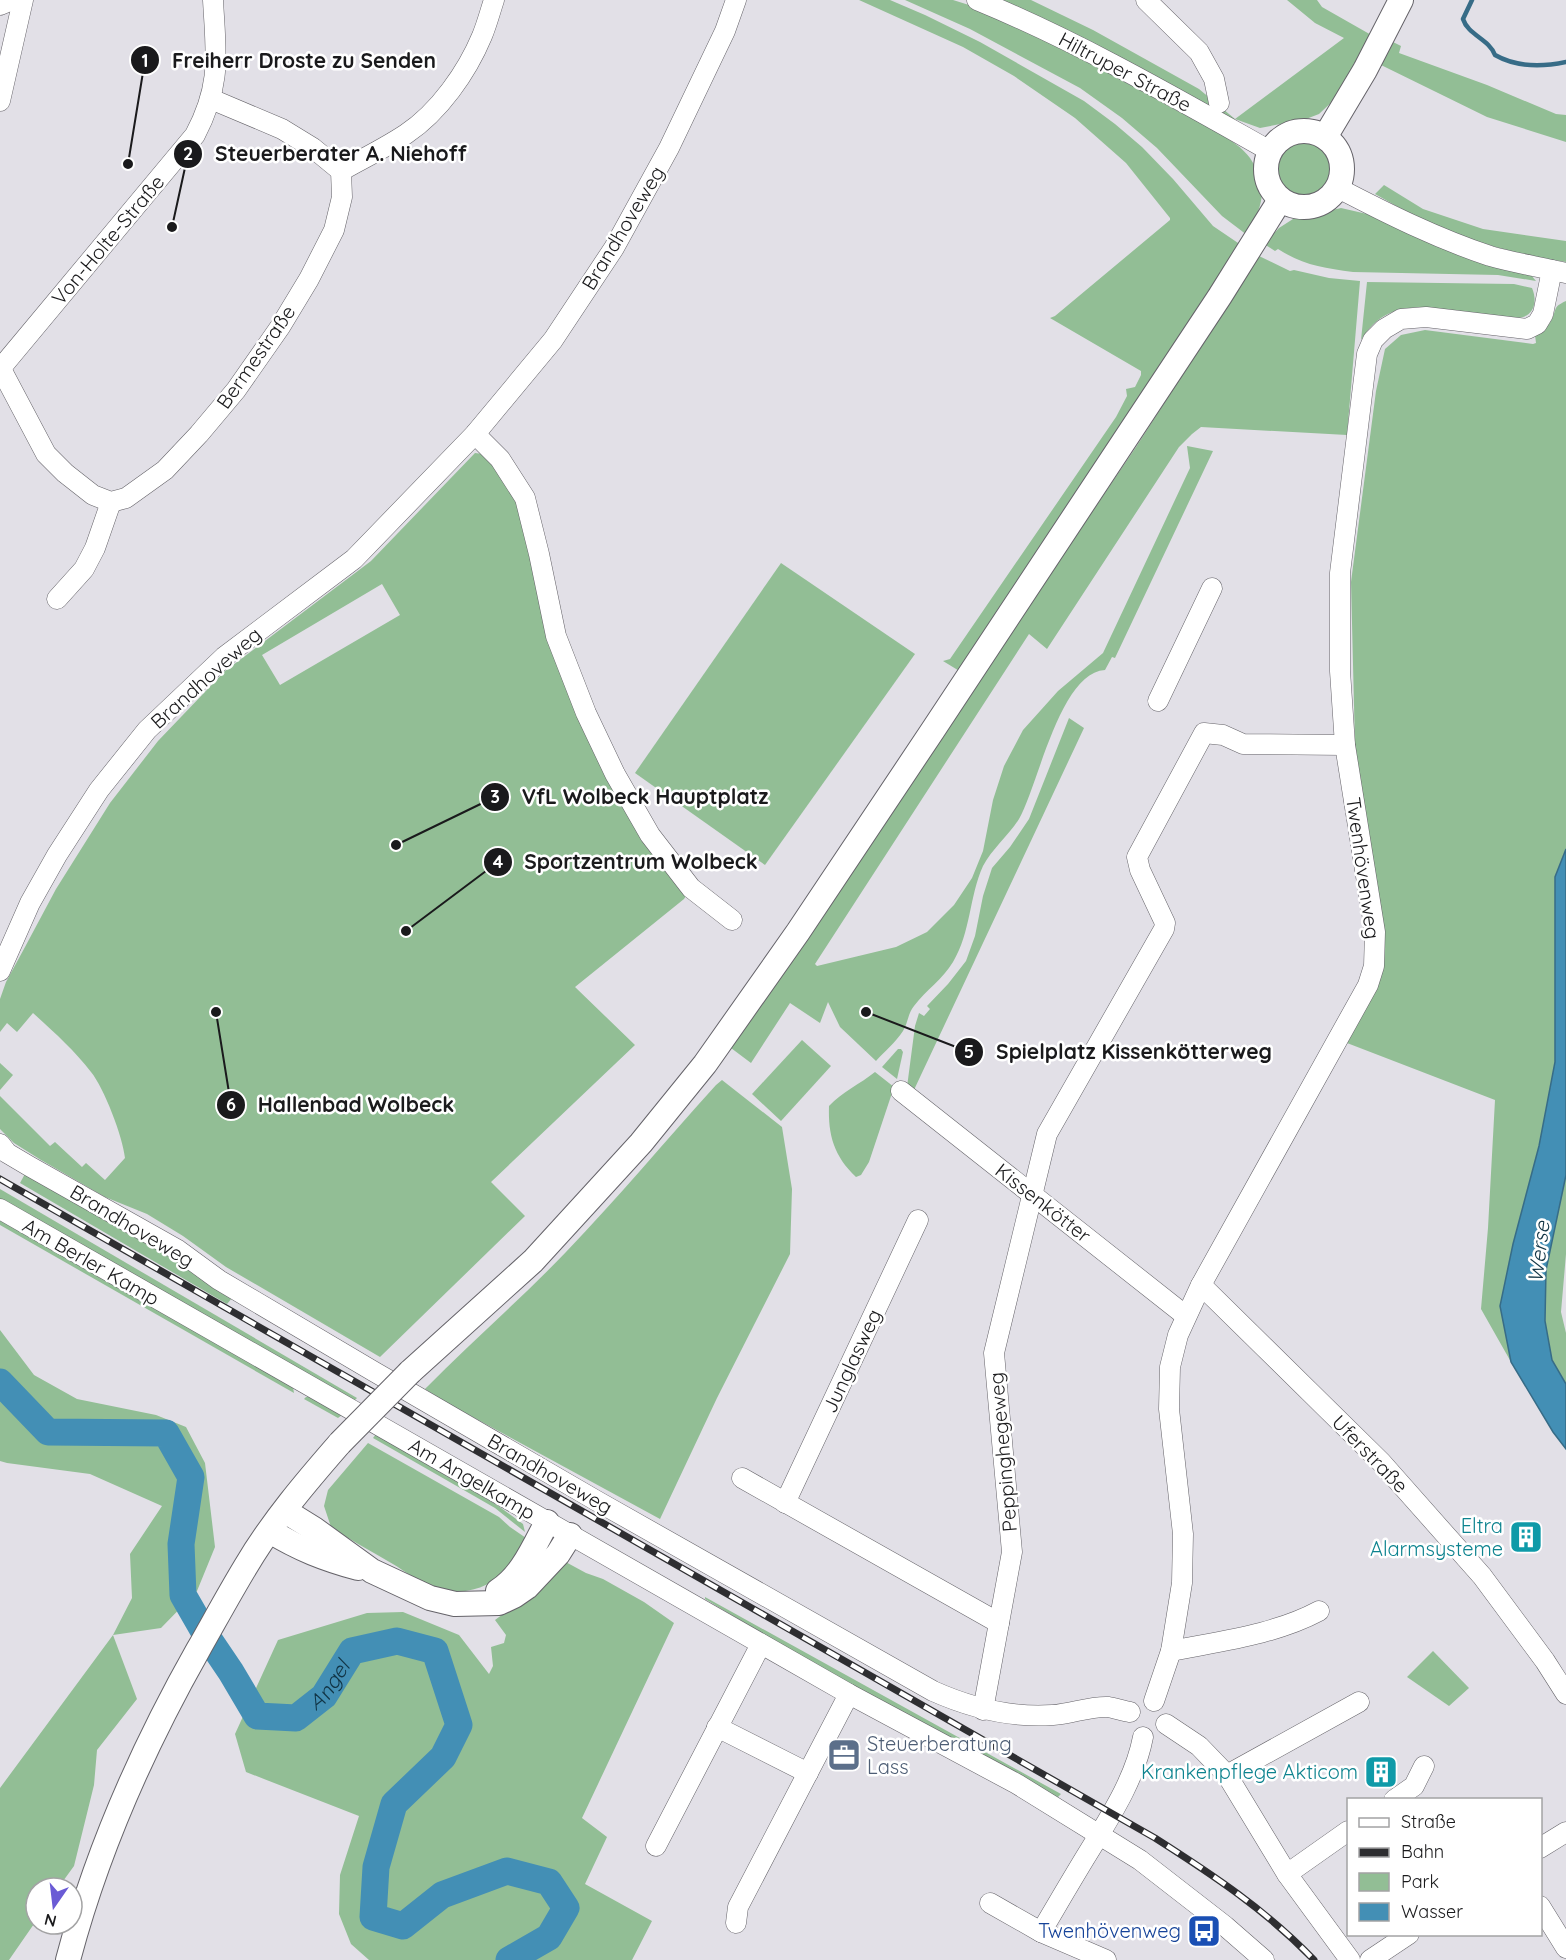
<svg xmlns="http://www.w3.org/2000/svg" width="1566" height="1960" viewBox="0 0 1566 1960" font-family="Quicksand,sans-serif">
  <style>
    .green { fill: #92be95; fill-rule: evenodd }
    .water { fill: #438fb5; stroke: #376c87; stroke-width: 1.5 }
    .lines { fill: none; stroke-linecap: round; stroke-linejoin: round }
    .stream { stroke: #376c87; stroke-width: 4.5 }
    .river { stroke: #438fb5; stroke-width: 27 }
    .minor-casing { stroke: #656369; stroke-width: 21 }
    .major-casing { stroke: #656369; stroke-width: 26 }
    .minor { stroke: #fff; stroke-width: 20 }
    .major { stroke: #fff; stroke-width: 24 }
    .rail-casing { stroke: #2e2e31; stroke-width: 7 }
    .rail { stroke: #fff; stroke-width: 4.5; stroke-dasharray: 14; stroke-linecap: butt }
    .major-bridge-casing { stroke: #656369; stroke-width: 26; stroke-linecap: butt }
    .major-bridge { stroke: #fff; stroke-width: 24 }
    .labels { text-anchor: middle; stroke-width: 5; stroke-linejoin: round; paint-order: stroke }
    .street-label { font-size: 20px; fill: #1a1a1c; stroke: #fff }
    .culture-label { font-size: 20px; fill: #0d838f; stroke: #fff; text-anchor: end }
    .service-label { font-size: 20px; fill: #4e5e75; stroke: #fff; text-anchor: start }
    .transit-label { font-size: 20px; fill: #164399; stroke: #fff; text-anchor: end }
    .water-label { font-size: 21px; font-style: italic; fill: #113445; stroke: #fff }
    .leader { fill: none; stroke: #1a1a1c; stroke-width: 2 }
    .callout-dot { fill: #1a1a1c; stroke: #fff; stroke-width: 2 }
    .mark-label { font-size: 18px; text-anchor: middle; font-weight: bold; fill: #fff }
    .callout-label { font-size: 21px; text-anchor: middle; font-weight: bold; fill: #1a1a1c; stroke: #fff; stroke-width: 5; stroke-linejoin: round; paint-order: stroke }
  </style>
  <rect width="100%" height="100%" fill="#e2e0e7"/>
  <g class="green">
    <path d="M859 0H890L925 15 980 42 1084 101 1115 124 1142 147 1173 179 1213 226 1241 245 961 672 943 661 950 659 1116 417 1127 396 1126 389 1135 387 1141 375V371L1050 318 1055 316 1170 220V218L1126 163 1075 118 1014 76 963 47Z"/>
    <path d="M905 0H953L969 5C1005 22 1042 38 1077 56 1110 73 1142 91 1174 109 1195 120 1237 139 1250 158 1270 188 1262 207 1247 235L1222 216 1157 148 1122 118 1080 88 970 29Z"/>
    <path d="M996 0H1031L1093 30 1199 89 1235 119 1344 38 1315 23 1287 0H1317L1322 7 1373 36 1336 98 1319 114 1306 119 1260 128 1235 119 1234 122Z"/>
    <path d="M1393 42 1401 46 1399 53 1487 85 1556 114 1566 115V142L1487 117 1381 65Z"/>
    <circle cx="1304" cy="170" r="29"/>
    <path d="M1384 185 1423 209 1483 229 1566 241V262C1519 255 1463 240 1419 219 1404 211 1390 202 1375 194Z"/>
    <path d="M1341 208 1367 214 1531 275 1536 281 1498 275 1353 272C1323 268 1303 265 1278 249L1275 251 1264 244 1279 228 1293 219Z"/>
    <path d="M1259 256 1290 271 1294 270 1329 278 1360 281 1347 435 1201 427 1192 434 1179 447 1047 649 1029 634 815 964 817 966 896 947 927 932 954 905 972 878 983 851 993 800 1004 766 1023 730 1058 691 1103 653 1190 468 1187 446 1213 451 1115 658 1112 657 1105 670C1060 672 1038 786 1019 819 1009 835 992 849 983 866 969 897 971 932 953 962 943 979 926 990 914 1006 908 1013 908 1023 903 1031 896 1042 884 1052 876 1061L840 1027 828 1002 820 1023 790 1003 751 1063 731 1048 837 888 1136 447Z"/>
    <path d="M1367 282 1514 284 1532 288C1538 302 1534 317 1517 318 1498 316 1480 313 1461 311 1421 306 1385 300 1361 340Z"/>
    <path d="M1566 301V849L1555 877V1062L1539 1146 1513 1244 1500 1306 1511 1362 1481 1309 1488 1228 1495 1100 1347 1043 1384 929 1355 746 1351 582 1376 391 1385 349 1401 335 1425 330 1533 344 1536 343 1535 335C1542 331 1547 328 1551 321 1557 310 1552 307 1566 301Z"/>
    <path d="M475 453 483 454 497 468 518 504 586 713 691 888 684 899 575 987 635 1045 491 1182 525 1216 380 1357 226 1267 183 1236 147 1214 105 1197 41 1160 14 1143 0 1129V1096L50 1146 55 1142 82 1167 86 1163 105 1180 125 1158C123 1137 104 1088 91 1072 74 1050 54 1032 33 1013L17 1032 7 1023 0 1032V999L6 982 25 947 56 889 110 803 158 741 225 671 371 561ZM382 584 400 615 280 685 262 655Z"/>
    <path d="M781 563 915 654 765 865 635 773Z"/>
    <path d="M1069 718 1084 728 913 1092 907 1087 915 1026 919 1013 924 1016 930 1009 927 1006 948 984 966 961 975 936 983 896 992 868 1010 847 1029 819Z"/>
    <path d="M802 1040 831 1066 781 1121 752 1094Z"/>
    <path d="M898 1049H901L903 1052 897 1079 882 1067Z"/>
    <path d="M0 1063 13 1075 0 1090Z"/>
    <path d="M875 1072 894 1087 869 1162 861 1175 856 1177C834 1156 828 1135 829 1106 842 1092 860 1084 875 1072Z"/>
    <path d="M722 1080 782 1127 792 1189 790 1254 717 1398 660 1519 445 1402 425 1389C471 1342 521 1299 566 1252 618 1198 666 1140 716 1085Z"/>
    <path d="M26 1172 170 1254 232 1298 227 1304 20 1183Z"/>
    <path d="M1566 1175V1254L1561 1312 1566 1333V1384L1552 1360 1545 1321 1546 1270Z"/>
    <path d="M0 1189 357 1398 354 1401 0 1199Z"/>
    <path d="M0 1220 293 1387 294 1393 0 1225Z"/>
    <path d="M0 1330 34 1375 77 1399 156 1415 186 1427 205 1463 215 1547 197 1591 161 1628 113 1635 137 1699 97 1750 94 1785 74 1866 58 1888H36V1921L9 1960H0V1788L113 1635 132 1598 130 1554 162 1506 90 1474 7 1463 0 1461Z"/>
    <path d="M306 1397H311L342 1415 338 1418 304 1399Z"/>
    <path d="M376 1434 497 1505 523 1524 525 1532 495 1508 373 1438Z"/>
    <path d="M368 1443 499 1517 510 1527 526 1538C511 1578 474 1603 431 1586 415 1580 401 1568 386 1560 368 1549 348 1539 331 1527L324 1506 328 1490Z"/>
    <path d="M562 1560 586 1573 603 1579 644 1602 674 1623 582 1818 607 1837 585 1884 652 1921 632 1960H369L351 1944 339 1914 340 1875 359 1816 246 1772 235 1734 278 1640 367 1613 403 1612 459 1635 489 1674 493 1666 491 1647 504 1643 506 1635 495 1620 539 1587Z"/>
    <path d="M705 1597 1061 1794 1057 1798C939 1733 820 1669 705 1599Z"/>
    <path d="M1433 1651 1469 1688 1449 1706 1407 1677Z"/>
  </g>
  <path class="water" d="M1566 849V1175L1546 1270 1545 1321 1552 1360 1566 1384V1449L1553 1432 1511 1362 1500 1306 1513 1244 1539 1146 1555 1062V877Z"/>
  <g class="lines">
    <path class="stream" d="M1472 0 1463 19C1468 35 1489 39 1495 55 1516 67 1542 67 1566 62"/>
    <path class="river" id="s1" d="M0 1382 48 1432 166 1433 191 1477 181 1544 183 1595 206 1635 231 1672 257 1716 296 1718 324 1696 352 1651 397 1641 435 1651 459 1725 443 1757 394 1804 376 1867 373 1917 403 1926 442 1895 507 1871 549 1882 566 1908 549 1937 509 1960"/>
    <defs>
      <g id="minor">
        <path d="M977 0C1079 42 1174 97 1270 151"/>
        <path d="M1146 0 1199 52 1214 79 1219 103"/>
        <path d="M0 5 12 0"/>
        <path d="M0 101 23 0"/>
        <path d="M341 171C362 159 385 148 406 134 439 112 467 72 482 36 487 24 490 12 494 0"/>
        <path d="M1338 188C1388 214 1436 238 1490 256 1514 263 1541 267 1566 273"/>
        <path d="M0 369 195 135C222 84 216 55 213 0"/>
        <path d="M1 369 46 454 65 473 93 495 111 502 126 498 165 470 199 434 236 390 280 327 309 279 334 230 342 197 341 171 313 148 282 129 211 99"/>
        <path d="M475 434 500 459 525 498 539 554 556 636 586 713 615 774 650 835 691 888 732 920"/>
        <path d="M57 599 84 569 95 548 111 502"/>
        <path d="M1158 701 1212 588"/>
        <path d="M0 971 30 903 57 855 99 790 147 730 224 657 354 559 475 434 553 340 614 248 669 148 725 31 736 0"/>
        <path d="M901 1091 1186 1316"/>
        <path d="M0 1144 7 1153 29 1166 178 1250 219 1280 373 1371 597 1501 933 1691C971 1708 1011 1718 1053 1715 1071 1714 1090 1706 1108 1707 1115 1708 1123 1711 1130 1712"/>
        <path d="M0 1209 849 1694 1017 1784 1140 1860 1225 1926 1264 1960"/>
        <path d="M1201 1285 1381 1462 1482 1576 1545 1661 1566 1694"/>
        <path d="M742 1478 999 1623"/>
        <path d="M785 1503 918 1220"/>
        <path d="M1171 1651C1220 1641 1274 1635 1319 1611"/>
        <path d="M1154 1701 1171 1651 1182 1583 1183 1534 1169 1409 1170 1367 1178 1335 1201 1285 1368 985 1374 966 1375 932 1345 745 1340 671V573L1367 354 1373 340 1384 329 1401 319 1426 317 1527 329 1537 324 1543 314 1552 270"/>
        <path d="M983 1710 1012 1552 994 1353 1047 1134 1164 929 1165 923 1140 870 1137 857 1204 733 1223 735 1243 744 1345 745"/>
        <path d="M1166 1724 1199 1746 1227 1775 1287 1874 1350 1960"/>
        <path d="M717 1727 808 1773"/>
        <path d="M1227 1775 1359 1702"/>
        <path d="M1394 1800 1414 1786 1424 1766"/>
        <path d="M656 1846 761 1644"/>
        <path d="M1540 1848 1566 1832"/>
        <path d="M1287 1874 1348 1831"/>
        <path d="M990 1903 1041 1932"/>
        <path d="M1540 1906 1566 1948"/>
        <path d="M736 1923 738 1907 849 1694"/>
        <path d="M1106 1960 1041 1932C1057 1905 1072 1879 1088 1853 1110 1817 1135 1779 1143 1737"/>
        <path d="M1370 1960 1409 1934"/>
      </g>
      <g id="major">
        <circle cx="1304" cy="169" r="38"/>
        <path d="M1325 137 1365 70 1401 0"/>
        <path d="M410 1372 533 1261 641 1143 705 1064 798 932 933 730 1220 296 1280 200"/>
        <path d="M285 1511 314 1529 372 1571 430 1598 455 1604 499 1603 514 1596 527 1587 558 1554 570 1535"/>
        <path d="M270 1531C299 1549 325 1559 358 1568"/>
        <path d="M498 1591C522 1576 534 1546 547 1522"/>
        <path d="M68 1960C97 1850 142 1749 198 1650 214 1622 229 1594 246 1566 272 1522 306 1482 340 1443"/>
      </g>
    </defs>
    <use href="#minor" class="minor-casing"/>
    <use href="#major" class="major-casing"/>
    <use href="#minor" class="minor"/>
    <use href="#major" class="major"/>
    <defs>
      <path id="rail" d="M0 1179 1155 1838C1213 1875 1266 1910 1314 1960"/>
    </defs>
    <use href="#rail" class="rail-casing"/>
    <use href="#rail" class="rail"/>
    <defs>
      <path id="major-bridge" d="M340 1443 410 1372"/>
    </defs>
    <use href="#major-bridge" class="major-bridge-casing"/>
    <use href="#major-bridge" class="major-bridge"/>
  </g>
  <defs>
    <symbol id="building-square" viewBox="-11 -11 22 22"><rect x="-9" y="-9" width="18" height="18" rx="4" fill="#0f9aa8" stroke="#fff"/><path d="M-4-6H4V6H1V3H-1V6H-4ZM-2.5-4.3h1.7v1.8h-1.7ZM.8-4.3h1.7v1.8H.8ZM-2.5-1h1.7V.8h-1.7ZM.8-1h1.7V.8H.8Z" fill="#fff"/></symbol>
    <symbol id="office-square" viewBox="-11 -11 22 22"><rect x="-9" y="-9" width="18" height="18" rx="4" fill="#5c6f8a" stroke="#fff"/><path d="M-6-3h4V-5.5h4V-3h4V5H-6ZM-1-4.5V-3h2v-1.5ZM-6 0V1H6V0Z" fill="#fff"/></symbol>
    <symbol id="bus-square" viewBox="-11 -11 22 22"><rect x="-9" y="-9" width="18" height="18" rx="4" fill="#1a4fb4" stroke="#fff"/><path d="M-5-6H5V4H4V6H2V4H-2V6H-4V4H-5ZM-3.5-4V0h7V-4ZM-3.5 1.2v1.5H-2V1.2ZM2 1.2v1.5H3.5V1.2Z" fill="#fff"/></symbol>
  </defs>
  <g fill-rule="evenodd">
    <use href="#building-square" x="1507" y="1518" width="38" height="38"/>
    <use href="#office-square" x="825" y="1736" width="38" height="38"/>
    <use href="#building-square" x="1362" y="1753" width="38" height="38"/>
    <use href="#bus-square" x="1185" y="1912" width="38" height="38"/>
  </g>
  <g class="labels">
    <g class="street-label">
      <text transform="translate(1125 72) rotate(28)" y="7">Hiltruper Straße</text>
      <text transform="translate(623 228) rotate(-59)" y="7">Brandhoveweg</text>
      <text transform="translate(108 240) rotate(-50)" y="7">Von-Holte-Straße</text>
      <text transform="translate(256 357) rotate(-55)" y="7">Bermestraße</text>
      <text transform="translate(206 678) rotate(-42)" y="7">Brandhoveweg</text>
      <text transform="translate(1363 868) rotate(82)" y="7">Twenhövenweg</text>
      <text transform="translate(1043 1203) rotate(38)" y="7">Kissenkötter</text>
      <text transform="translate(132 1226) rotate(31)" y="7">Brandhoveweg</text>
      <text transform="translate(91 1262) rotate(30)" y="7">Am Berler Kamp</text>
      <text transform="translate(852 1361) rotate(-65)" y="7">Junglasweg</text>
      <text transform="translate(1003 1452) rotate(-95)" y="7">Peppinghegeweg</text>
      <text transform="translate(1370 1454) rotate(46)" y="7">Uferstraße</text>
      <text transform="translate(550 1474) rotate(30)" y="7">Brandhoveweg</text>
      <text transform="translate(472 1479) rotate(30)" y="7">Am Angelkamp</text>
    </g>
    <g class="culture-label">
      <text x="1503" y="1533">Eltra<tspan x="1503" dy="23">Alarmsysteme</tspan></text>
      <text x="1358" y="1779">Krankenpflege Akticom</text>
    </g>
    <g class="service-label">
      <text x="867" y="1751">Steuerberatung<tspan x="867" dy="23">Lass</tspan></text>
    </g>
    <g class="transit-label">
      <text x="1181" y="1938">Twenhövenweg</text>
    </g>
    <g class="water-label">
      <text transform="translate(1539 1252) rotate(-83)" y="7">Werse</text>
      <text dy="7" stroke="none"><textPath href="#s1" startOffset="585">Angel</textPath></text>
    </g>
  </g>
  <path class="leader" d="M128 164L145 60M172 227L188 154M396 845L495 797M406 931L498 862M866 1012L969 1052M216 1012L231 1105"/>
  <g class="callout-dot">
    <circle cx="128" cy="164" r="6"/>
    <circle cx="172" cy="227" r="6"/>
    <circle cx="396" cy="845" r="6"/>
    <circle cx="406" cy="931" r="6"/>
    <circle cx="866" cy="1012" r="6"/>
    <circle cx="216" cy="1012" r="6"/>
    <circle cx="145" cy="60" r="15"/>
    <circle cx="188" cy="154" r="15"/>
    <circle cx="495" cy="797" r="15"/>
    <circle cx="498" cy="862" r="15"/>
    <circle cx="969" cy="1052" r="15"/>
    <circle cx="231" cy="1105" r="15"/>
  </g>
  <g class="mark-label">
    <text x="145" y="67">1</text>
    <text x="188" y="160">2</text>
    <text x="495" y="803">3</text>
    <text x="498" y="868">4</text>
    <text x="969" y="1058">5</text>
    <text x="231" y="1111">6</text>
  </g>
  <g class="callout-label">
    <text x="304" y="68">Freiherr Droste zu Senden</text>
    <text x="341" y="161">Steuerberater A. Niehoff</text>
    <text x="645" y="804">VfL Wolbeck Hauptplatz</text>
    <text x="641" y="869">Sportzentrum Wolbeck</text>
    <text x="1134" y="1059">Spielplatz Kissenkötterweg</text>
    <text x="356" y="1112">Hallenbad Wolbeck</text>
  </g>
  <rect x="1347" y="1798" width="195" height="138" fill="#ffffff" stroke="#a3a3a4" stroke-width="1.5"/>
  <rect x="1359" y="1818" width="30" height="9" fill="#ffffff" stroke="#a3a3a4" stroke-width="1.5"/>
  <text x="1401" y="1828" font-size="18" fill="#1a1a1c">Straße</text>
  <rect x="1359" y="1848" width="30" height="9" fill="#2e2e31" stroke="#a3a3a4" stroke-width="1.5"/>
  <text x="1401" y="1858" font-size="18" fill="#1a1a1c">Bahn</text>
  <rect x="1359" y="1873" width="30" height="18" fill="#92be95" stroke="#a3a3a4" stroke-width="1.5"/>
  <text x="1401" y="1888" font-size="18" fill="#1a1a1c">Park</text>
  <rect x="1359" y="1903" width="30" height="18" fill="#438fb5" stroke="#a3a3a4" stroke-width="1.5"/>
  <text x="1401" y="1918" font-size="18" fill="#1a1a1c">Wasser</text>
  <g transform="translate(54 1906) rotate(194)"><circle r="28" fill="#ffffff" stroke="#a3a3a4" stroke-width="1.5"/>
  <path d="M0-4.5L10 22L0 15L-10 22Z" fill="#6a5bd5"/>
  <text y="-9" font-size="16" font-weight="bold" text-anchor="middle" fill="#1a1a1c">N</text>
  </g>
</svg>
